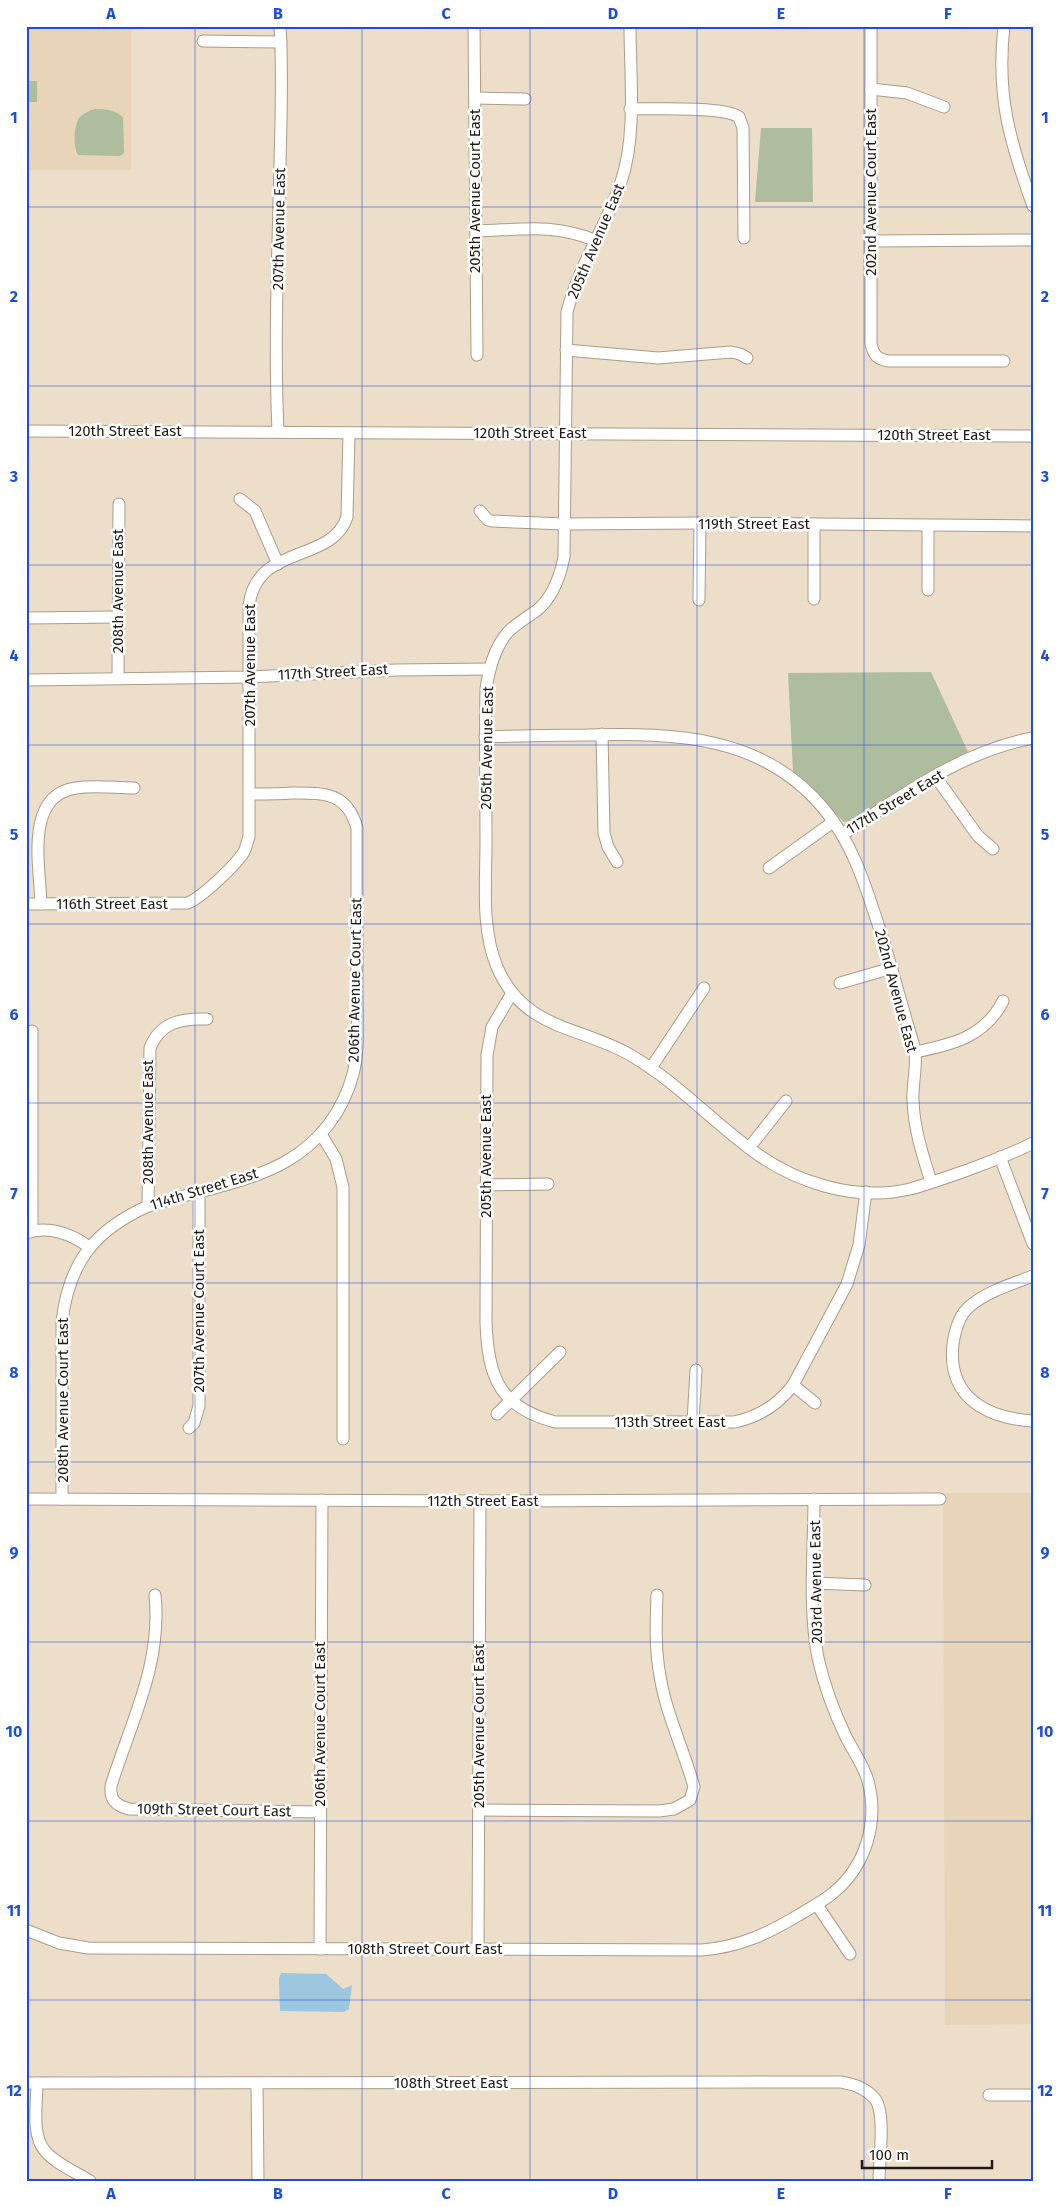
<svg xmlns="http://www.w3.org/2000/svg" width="1059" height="2207" viewBox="0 0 1059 2207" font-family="'Fira Sans',sans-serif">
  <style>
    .built { fill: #e7d4b9 }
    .green { fill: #aebd9d }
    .water { fill: #9dc6e0 }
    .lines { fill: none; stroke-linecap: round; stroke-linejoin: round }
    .minor-casing { stroke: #aa9c89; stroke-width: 13 }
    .minor { stroke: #fff; stroke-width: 11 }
    .grid { fill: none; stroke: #1d4ed8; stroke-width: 1; stroke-opacity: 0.55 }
    .labels { text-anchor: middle; stroke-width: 5; stroke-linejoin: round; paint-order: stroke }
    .street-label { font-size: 15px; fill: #201b14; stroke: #fff }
    .neatline { fill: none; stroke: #1d4ed8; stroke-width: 2 }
    .grid-label { font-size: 16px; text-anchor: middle; font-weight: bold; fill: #1d4ed8 }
  </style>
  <rect width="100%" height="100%" fill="#ecdec9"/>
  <g class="built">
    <rect x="26" y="26" width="105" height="144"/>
    <path d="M943 1493H1033V2024L945 2025Z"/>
  </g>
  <g class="green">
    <rect x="26" y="81" width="11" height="21"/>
    <path d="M95 109C106 109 115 110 123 117L124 153 120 156 78 155C73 147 74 128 78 120 82 113 89 111 95 109Z"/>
    <path d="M761 128H812L813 202H755Z"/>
    <path d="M931 672 968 752 917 779 854 820 844 822 793 772 788 673Z"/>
  </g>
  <path class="water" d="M281 1973 326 1974 343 1989 352 1985 349 2009 344 2012 280 2011 279 1978Z"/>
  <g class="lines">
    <defs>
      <g id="minor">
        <path d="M474 26 477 355"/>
        <path d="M630 26C630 75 637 135 621 182 606 227 579 265 567 312L564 557C560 577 553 598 536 611 526 618 516 624 508 632 494 648 489 669 486 689 485 740 486 791 486 843 486 884 481 928 497 967 524 1031 582 1026 632 1056 676 1082 709 1118 749 1148 793 1182 854 1202 910 1189 928 1184 945 1178 962 1172 986 1163 1010 1155 1033 1143"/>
        <path d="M871 26V344C874 356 877 359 889 361H1004"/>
        <path d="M1004 26C996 96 1010 142 1033 206"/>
        <path d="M203 41 281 42"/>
        <path d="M871 89 907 93 944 107"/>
        <path d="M475 98 525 99"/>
        <path d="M630 109C653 109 724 106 739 117L743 128 744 238"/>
        <path d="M476 231C519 230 553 223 594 240"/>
        <path d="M872 241 1033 240"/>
        <path d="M566 350 658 358 731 352 740 354 747 358"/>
        <path d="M26 431 1033 436"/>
        <path d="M278 432C274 342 278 252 280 163 281 117 283 72 280 26"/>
        <path d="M240 499 255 511 278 564"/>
        <path d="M480 511 488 520 492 521 564 524 700 523 1033 526"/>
        <path d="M814 524V599"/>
        <path d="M928 527V590"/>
        <path d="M699 600 700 523"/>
        <path d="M26 618 117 617"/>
        <path d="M118 678 119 504"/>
        <path d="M26 680 250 677 396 670 490 669"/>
        <path d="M602 734 604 833 608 847 617 862"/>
        <path d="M485 737C519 736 554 735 588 735 675 733 763 735 824 809 851 841 864 881 877 921 887 951 895 981 904 1012 907 1025 913 1039 915 1052 917 1068 912 1085 913 1101 914 1129 923 1156 931 1182"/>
        <path d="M935 776 978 836 993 849"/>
        <path d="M842 835C901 796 962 751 1033 738"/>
        <path d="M769 868 833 822"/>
        <path d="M26 904 188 903C202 897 235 866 244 852 246 848 247 842 249 837V606C256 543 332 564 347 517L349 433"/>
        <path d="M41 904C40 867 24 795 76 788 95 785 115 788 134 788"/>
        <path d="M840 983 892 968"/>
        <path d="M512 993 492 1027 487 1055 486 1323C488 1377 499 1407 555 1422H734C759 1417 778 1405 793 1385L847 1284 859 1245 866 1192"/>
        <path d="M915 1052C951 1045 985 1037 1003 1001"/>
        <path d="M651 1068 704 988"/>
        <path d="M321 1134 336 1159 343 1187V1439"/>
        <path d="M749 1148 786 1101"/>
        <path d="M1000 1157 1033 1244"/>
        <path d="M486 1185 548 1184"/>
        <path d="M148 1206 150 1048C160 1022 182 1018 207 1019"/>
        <path d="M32 1231V1031"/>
        <path d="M26 1233C48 1225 72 1234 89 1247"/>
        <path d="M1033 1276C1012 1284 988 1291 970 1306 959 1315 955 1330 953 1344 947 1397 986 1418 1033 1421"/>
        <path d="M793 1385 815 1403"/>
        <path d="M497 1414 560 1352"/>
        <path d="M693 1422 696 1370"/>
        <path d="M189 1428 194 1423 199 1406V1192"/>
        <path d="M26 1499 480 1501 940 1499"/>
        <path d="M62 1499V1321C69 1262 95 1230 148 1206 189 1193 248 1183 285 1162 319 1143 343 1112 353 1074 360 1047 357 1015 357 987 357 934 357 881 357 828 347 792 324 793 292 793 278 794 264 794 250 794"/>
        <path d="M814 1583 865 1585"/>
        <path d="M155 1595C162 1665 131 1721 111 1786 110 1800 115 1805 129 1809L320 1812"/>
        <path d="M479 1810 659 1811 674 1809 690 1800 694 1787C684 1750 666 1714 660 1676 655 1649 656 1623 657 1595"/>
        <path d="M817 1905 850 1954"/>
        <path d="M26 1930 59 1943 88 1948 702 1950C739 1947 767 1934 797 1916 809 1909 822 1902 833 1893 866 1866 879 1822 868 1781 864 1766 853 1751 846 1737 834 1712 824 1685 818 1658 808 1607 814 1551 814 1499"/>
        <path d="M320 1949 322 1500"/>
        <path d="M478 1950 480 1501"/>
        <path d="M26 2083 841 2082C854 2084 866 2088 875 2099 886 2112 879 2163 879 2181"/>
        <path d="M37 2083C37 2103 31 2135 45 2151 56 2164 76 2172 90 2181"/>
        <path d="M257 2083 258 2181"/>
        <path d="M989 2095H1033"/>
      </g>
    </defs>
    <use href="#minor" class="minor-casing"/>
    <use href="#minor" class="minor"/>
  </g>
  <path class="grid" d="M195 26V2181M362 26V2181M530 26V2181M697 26V2181M864 26V2181M26 207H1033M26 386H1033M26 565H1033M26 745H1033M26 924H1033M26 1103H1033M26 1283H1033M26 1462H1033M26 1642H1033M26 1821H1033M26 2000H1033"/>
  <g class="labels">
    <g class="street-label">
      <text transform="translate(475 191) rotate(-90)" y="5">205th Avenue Court East</text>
      <text transform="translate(871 192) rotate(-90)" y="5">202nd Avenue Court East</text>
      <text transform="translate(279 229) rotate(-89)" y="5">207th Avenue East</text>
      <text transform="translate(596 241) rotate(-67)" y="5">205th Avenue East</text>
      <text x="125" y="436">120th Street East</text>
      <text x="530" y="438">120th Street East</text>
      <text x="934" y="440">120th Street East</text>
      <text x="754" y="529">119th Street East</text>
      <text transform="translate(118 591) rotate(-90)" y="5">208th Avenue East</text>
      <text transform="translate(250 665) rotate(-90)" y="5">207th Avenue East</text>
      <text transform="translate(333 672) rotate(-3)" y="5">117th Street East</text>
      <text transform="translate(487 748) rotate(-89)" y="5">205th Avenue East</text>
      <text transform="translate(895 802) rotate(-31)" y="5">117th Street East</text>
      <text x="112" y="909">116th Street East</text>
      <text transform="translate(355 980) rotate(-89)" y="5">206th Avenue Court East</text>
      <text transform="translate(896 991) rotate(75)" y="5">202nd Avenue East</text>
      <text transform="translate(148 1122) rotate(-90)" y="5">208th Avenue East</text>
      <text transform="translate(486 1156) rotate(-90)" y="5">205th Avenue East</text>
      <text transform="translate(204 1189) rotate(-17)" y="5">114th Street East</text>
      <text transform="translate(199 1311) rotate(-90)" y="5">207th Avenue Court East</text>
      <text transform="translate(63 1400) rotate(-90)" y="5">208th Avenue Court East</text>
      <text x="670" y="1427">113th Street East</text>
      <text x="483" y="1506">112th Street East</text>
      <text transform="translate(816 1582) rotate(-91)" y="5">203rd Avenue East</text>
      <text transform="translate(320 1724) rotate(-90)" y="5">206th Avenue Court East</text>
      <text transform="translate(479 1726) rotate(-90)" y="5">205th Avenue Court East</text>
      <text transform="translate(214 1810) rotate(1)" y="5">109th Street Court East</text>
      <text x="425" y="1954">108th Street Court East</text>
      <text x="451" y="2088">108th Street East</text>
    </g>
  </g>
  <rect width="1059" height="2207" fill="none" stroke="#ffffff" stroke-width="55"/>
  <path d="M862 2160v8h130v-8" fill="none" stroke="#201b14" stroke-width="2.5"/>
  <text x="869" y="2160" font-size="15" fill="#201b14" stroke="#ffffff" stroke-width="4" paint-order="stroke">100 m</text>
  <rect x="28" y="28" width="1004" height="2152" class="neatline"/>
  <g class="grid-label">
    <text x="111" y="19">A</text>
    <text x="278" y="19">B</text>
    <text x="446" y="19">C</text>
    <text x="613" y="19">D</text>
    <text x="781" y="19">E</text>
    <text x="948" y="19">F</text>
    <text x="14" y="123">1</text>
    <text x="1045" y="123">1</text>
    <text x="14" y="302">2</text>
    <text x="1045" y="302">2</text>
    <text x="14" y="482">3</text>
    <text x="1045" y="482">3</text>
    <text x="14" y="661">4</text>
    <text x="1045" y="661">4</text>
    <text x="14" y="840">5</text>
    <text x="1045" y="840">5</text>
    <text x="14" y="1020">6</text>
    <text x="1045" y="1020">6</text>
    <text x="14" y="1199">7</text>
    <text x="1045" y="1199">7</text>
    <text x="14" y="1378">8</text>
    <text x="1045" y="1378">8</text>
    <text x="14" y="1558">9</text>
    <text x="1045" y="1558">9</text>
    <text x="14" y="1737">10</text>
    <text x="1045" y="1737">10</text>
    <text x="14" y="1916">11</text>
    <text x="1045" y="1916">11</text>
    <text x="14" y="2096">12</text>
    <text x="1045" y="2096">12</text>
    <text x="111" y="2199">A</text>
    <text x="278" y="2199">B</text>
    <text x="446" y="2199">C</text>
    <text x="613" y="2199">D</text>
    <text x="781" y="2199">E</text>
    <text x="948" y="2199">F</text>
  </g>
</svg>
